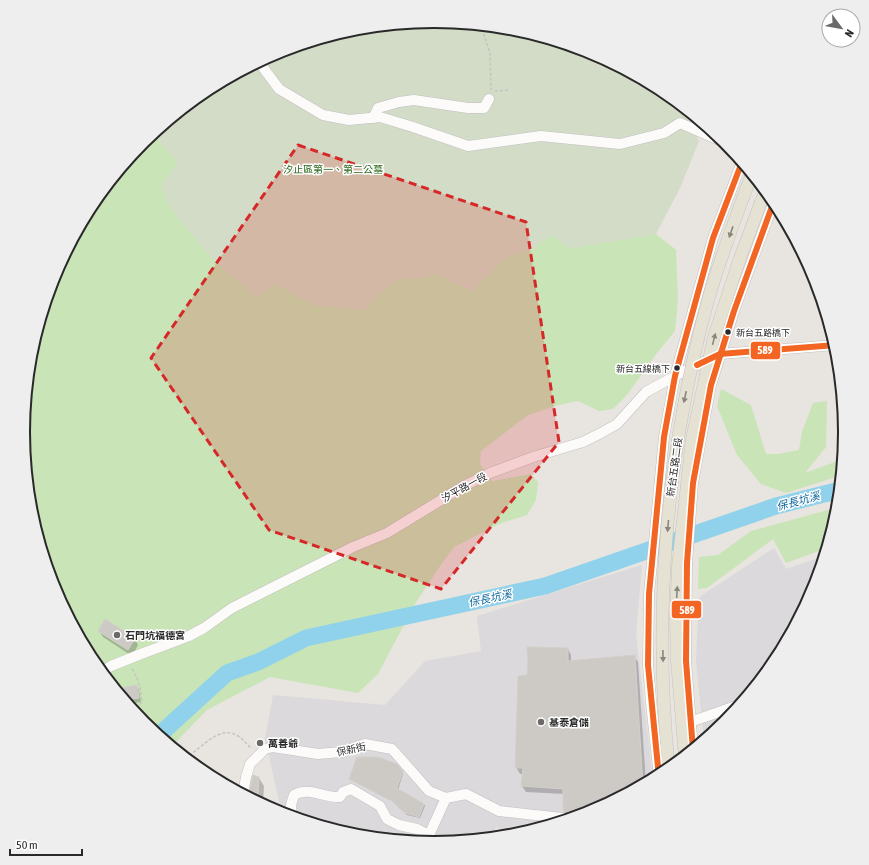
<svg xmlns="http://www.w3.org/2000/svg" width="869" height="865" viewBox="0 0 869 865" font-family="'Asap Condensed','Noto Sans TC',sans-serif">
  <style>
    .industrial { fill: #dbd9db }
    .green { fill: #c9e4b7 }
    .cemetery { fill: #d3dcc6 }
    .shadow { fill: #0003 }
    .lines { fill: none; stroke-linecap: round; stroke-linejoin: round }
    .river { stroke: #90d2eb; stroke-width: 17 }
    .building { fill: #cdcac6; stroke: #d3d0cb }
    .minor-casing { stroke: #c1c0c1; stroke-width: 11 }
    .major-casing { stroke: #c4c3c1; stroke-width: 13 }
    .path { stroke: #c4c4c4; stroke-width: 1.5; stroke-dasharray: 3 2; stroke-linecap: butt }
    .minor { stroke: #fcfbfa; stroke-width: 10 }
    .major { stroke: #e6e2d3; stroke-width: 12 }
    .major-bridge-casing { stroke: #c4c3c1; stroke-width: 13; stroke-linecap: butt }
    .major-bridge { stroke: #e6e2d3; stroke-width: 12 }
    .bus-1-casing { stroke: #fff; stroke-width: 9 }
    .bus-1 { stroke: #f26522; stroke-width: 6 }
    .oneway { fill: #88867e }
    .marked { fill: #d62828; fill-opacity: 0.2; stroke: #d62828; stroke-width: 3; stroke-dasharray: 8 5; stroke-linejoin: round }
    .bus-dot { fill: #292929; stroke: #fff; stroke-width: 1.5 }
    .poi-dot { fill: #6c6a69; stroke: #fff; stroke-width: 1.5 }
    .labels { text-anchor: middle; stroke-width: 3; stroke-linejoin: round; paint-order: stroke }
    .bus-label { font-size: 9px; fill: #292929; stroke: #fff; text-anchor: start }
    .park-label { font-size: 10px; fill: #276718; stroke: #fff }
    .street-label { font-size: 10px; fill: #292929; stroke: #fff }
    .poi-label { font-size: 10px; font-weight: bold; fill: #292929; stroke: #fff; text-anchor: start }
    .water-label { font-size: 11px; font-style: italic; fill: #0b669c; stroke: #fff }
    .rim { fill: none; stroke: #292929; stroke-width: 2 }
    .line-badge { stroke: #fff; stroke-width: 1.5 }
    .badge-label { font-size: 11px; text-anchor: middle; font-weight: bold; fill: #fff }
  </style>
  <rect width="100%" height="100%" fill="#e8e4df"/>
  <g class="industrial">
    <path d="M774 548 786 569 825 556 815 590 777 661 725 724 704 741 696 661 699 597Z"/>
    <path d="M642 565 636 634 653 780 592 813 515 836 496 827 492 838 434 844 354 836 282 814 265 739 273 695 385 705 425 661 481 651 477 616Z"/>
  </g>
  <g class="green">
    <path d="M153 134 178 162 162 185 169 204 182 223 214 260 275 283 315 305 363 310 396 279 423 278 436 274 472 291 506 257 533 249 551 235 570 248 656 234 676 250 678 299 675 331 657 353 627 395 613 409 599 411 578 401 559 405 528 415 481 451 480 464 492 481 531 474 538 482 536 500 527 515 499 524 454 547 440 566 415 604 378 674 358 693 270 677 207 710 176 742 173 748 143 723 92 661 54 590 31 513 23 432 31 352 54 275 92 204 144 141Z"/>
    <path d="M721 389 751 405 766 454H778L799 450 802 432 813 403 827 401 826 447 805 473 843 459 842 475 786 493 761 484 737 455 717 406Z"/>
    <path d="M839 507 827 548 786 563 773 539 707 588 698 589 699 557 718 555 751 531Z"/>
  </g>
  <path class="cemetery" d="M435 21 515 29 592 52 663 90 687 110 685 113 699 141 680 188 656 234 570 248 551 235 533 249 506 257 472 291 436 274 423 278 396 279 363 310 315 305 275 283 256 297 214 260 182 223 169 204 162 185 178 162 153 134 206 90 277 52 354 29Z"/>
  <g class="shadow">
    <path d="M106 621 135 639 138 645 132 656 103 637 99 631Z"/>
    <path d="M568 649 571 655V661L634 656 638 662 646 784 592 813 573 818 568 817 564 811V794L526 792 522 786 524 774H520L516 767 527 676Z"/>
    <path d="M137 686 139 690 141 702 128 704 116 690Z"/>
    <path d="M402 772 403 774 398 790 424 804 425 806 420 818 407 815 392 801 351 780 350 779Z"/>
    <path d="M254 776 259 778 264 786 263 805 249 798Z"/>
  </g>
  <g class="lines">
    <path class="river" d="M158 736 227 673 258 662 306 638 545 586 776 506 840 490"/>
  </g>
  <g class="building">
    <path d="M105 619 135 638 128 650 98 631Z"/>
    <path d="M527 647 568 648V661L635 655 643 786 592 813 578 817 572 813 563 811V789L521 786 523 768H515L518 676 527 675 528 663Z"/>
    <path d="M137 685 139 698 125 700 115 689Z"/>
    <path d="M357 757H378L397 764 403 771 397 788 424 804 419 817 405 813 390 799 349 779Z"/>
    <path d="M253 775 259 777 258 794 261 804 248 797Z"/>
  </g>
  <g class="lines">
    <defs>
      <g id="minor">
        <path d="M259 62 279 89 323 115 349 120 380 117 413 127 468 146 541 136 620 144 664 133 680 123 728 144"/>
        <path d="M373 118 378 108 399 102 414 100 468 108H484L489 99"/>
        <path d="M101 672 111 666 141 654 189 636 204 628 232 608 353 547 387 533 464 486 490 473 533 457 583 442 601 433 617 424 646 392 675 376 720 354 836 345"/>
        <path d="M690 722 742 704"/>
        <path d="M693 750 686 661 687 563 693 483 711 385 734 311 774 201"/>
        <path d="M659 777 651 703 648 665 649 594 664 437 675 376 713 238 742 162"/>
        <path d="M243 794 246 777 250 764 265 749 273 747 318 754 341 752 365 744 392 749 429 791 446 798"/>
        <path d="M292 817 291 805 294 795C309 786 324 798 340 797L343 792 351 789 380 806 387 819 399 825 417 829 429 835"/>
        <path d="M428 843 429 835 446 798 466 794 499 811 571 819"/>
      </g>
      <g id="major">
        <path d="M744 195 752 174"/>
        <path d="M761 202 766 191"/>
      </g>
    </defs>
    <use href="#minor" class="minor-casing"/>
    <use href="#major" class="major-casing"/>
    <g class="path">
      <path d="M482 29 490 53 491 90"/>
      <path d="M495 91 510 90"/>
      <path d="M132 669C139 679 141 690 142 702L136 708 162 738"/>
      <path d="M185 758C200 750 217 727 234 734 241 736 246 744 251 748"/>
    </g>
    <use href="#minor" class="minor"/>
    <use href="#major" class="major"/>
    <defs>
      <g id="major-bridge">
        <path d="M685 757 677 661 676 619 678 566 692 439 714 337 740 258 761 202"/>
        <path d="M669 770C653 614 666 455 707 304 717 267 731 231 744 195"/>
      </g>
    </defs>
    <use href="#major-bridge" class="major-bridge-casing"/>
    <use href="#major-bridge" class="major-bridge"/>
    <defs>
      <g id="bus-1">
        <path d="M697 365 720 354 836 345"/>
        <path d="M693 750 686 661 687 563 693 483 711 385 734 311 774 201"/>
        <path d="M659 777 648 665 649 594 664 437 675 376 713 238 742 162"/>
      </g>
    </defs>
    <use href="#bus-1" class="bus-1-casing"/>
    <use href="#bus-1" class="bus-1"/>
  </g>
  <defs><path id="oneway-solid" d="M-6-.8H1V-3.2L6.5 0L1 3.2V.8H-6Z"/></defs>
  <g class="oneway">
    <use href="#oneway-solid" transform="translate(731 232) rotate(109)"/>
    <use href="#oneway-solid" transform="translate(714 339) rotate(-76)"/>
    <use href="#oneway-solid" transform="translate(685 397) rotate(102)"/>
    <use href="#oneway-solid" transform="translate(668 526) rotate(95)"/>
    <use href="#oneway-solid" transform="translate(677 592) rotate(-87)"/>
    <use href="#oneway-solid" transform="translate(663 656) rotate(89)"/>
  </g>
  <path class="marked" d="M298 145 526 222 559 442 441 589 269 530 151 358Z"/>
  <g class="bus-dot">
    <circle cx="728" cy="332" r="3.5"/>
    <circle cx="677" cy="368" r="3.5"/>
  </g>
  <g class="poi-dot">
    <circle cx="117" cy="635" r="4"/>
    <circle cx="541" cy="722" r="4"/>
    <circle cx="260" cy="743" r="4"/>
  </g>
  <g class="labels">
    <g class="bus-label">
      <text x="736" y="336">新台五路橋下</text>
      <text x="670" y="372" text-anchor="end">新台五線橋下</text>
    </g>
    <g class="park-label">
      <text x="333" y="173">汐止區第一、第二公墓</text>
    </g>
    <g class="street-label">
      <text transform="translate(674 467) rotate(-82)" y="4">新台五路二段</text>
      <text transform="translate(464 487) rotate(-29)" y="4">汐平路一段</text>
      <text transform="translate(351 749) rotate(-12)" y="4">保新街</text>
    </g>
    <g class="poi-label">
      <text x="125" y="639">石門坑福德宮</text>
      <text x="549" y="726">基泰倉儲</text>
      <text x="268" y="747">萬善爺</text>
    </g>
    <g class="water-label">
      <text transform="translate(798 501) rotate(-15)" y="4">保長坑溪</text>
      <text transform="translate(490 598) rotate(-12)" y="4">保長坑溪</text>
    </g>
  </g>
  <path d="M0 0H869V865H0ZM30 432a404 404 0 1 1 808 0a404 404 0 1 1-808 0Z" fill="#eee" fill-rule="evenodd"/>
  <path class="rim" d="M30 432a404 404 0 1 1 808 0a404 404 0 1 1-808 0Z"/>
  <g class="line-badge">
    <rect x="750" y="341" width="31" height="19" rx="4" fill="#f26522"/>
    <rect x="671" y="600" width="31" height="19" rx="4" fill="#f26522"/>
  </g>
  <g class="badge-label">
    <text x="765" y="354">589</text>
    <text x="687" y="614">589</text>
  </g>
  <g transform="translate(841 28) rotate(122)"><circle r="19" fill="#ffffff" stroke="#a9a9a9"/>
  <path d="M0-3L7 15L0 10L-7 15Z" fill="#6c6a69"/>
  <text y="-6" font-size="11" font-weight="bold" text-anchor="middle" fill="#292929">N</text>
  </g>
  <path d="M10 849v6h72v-6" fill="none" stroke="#292929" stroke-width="2"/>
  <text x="16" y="849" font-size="12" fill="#292929" stroke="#ffffff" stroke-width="3" paint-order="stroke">50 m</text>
</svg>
